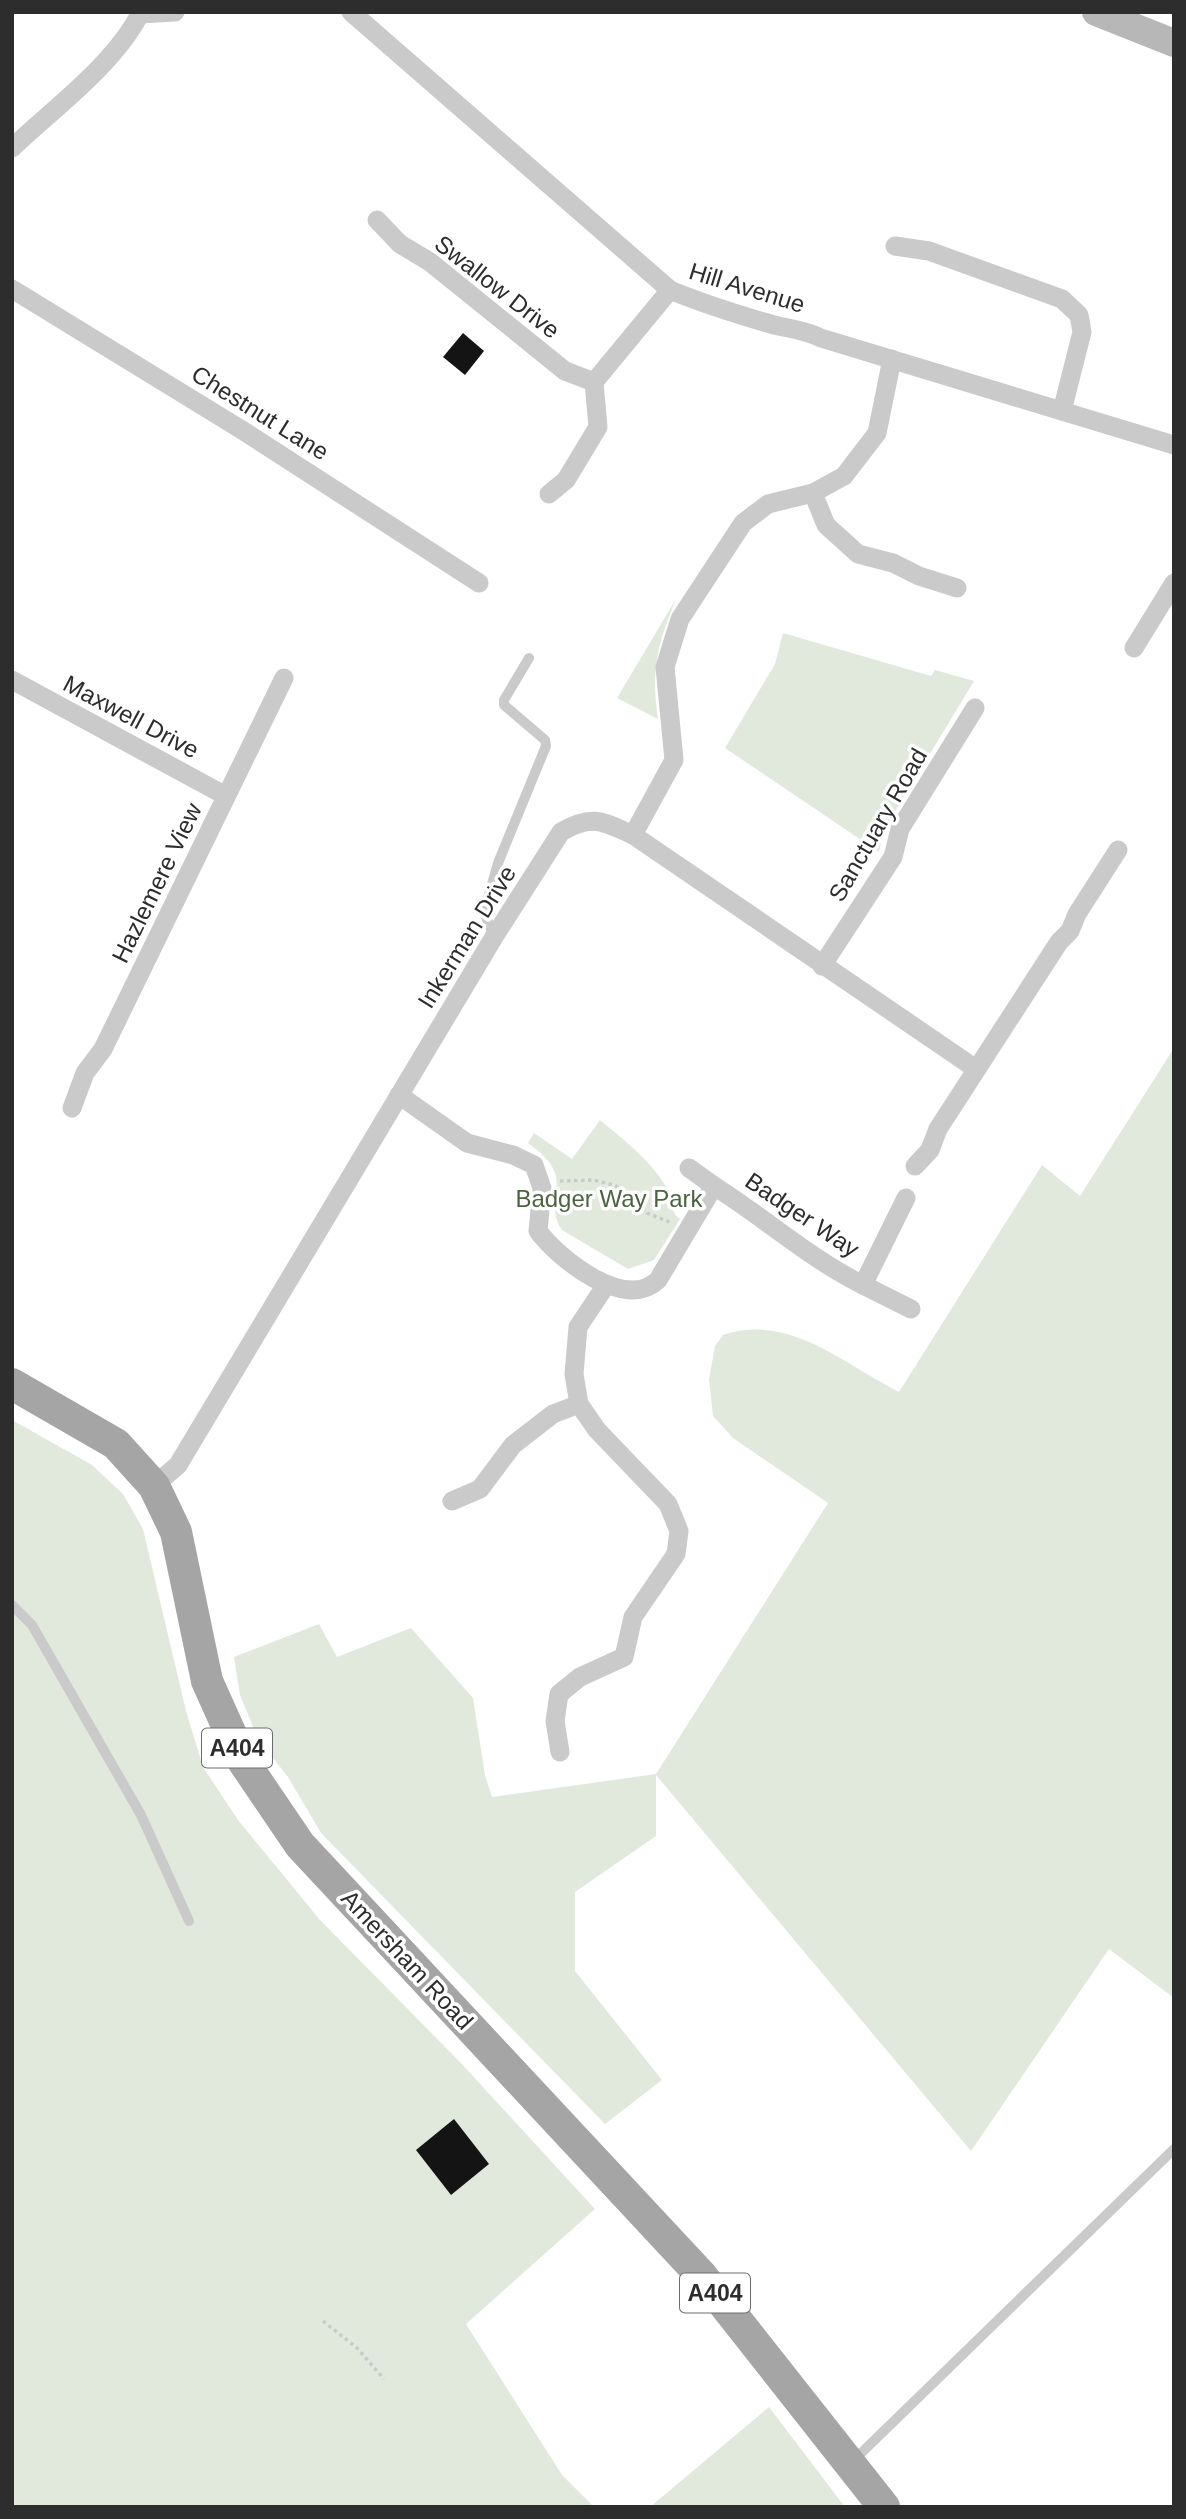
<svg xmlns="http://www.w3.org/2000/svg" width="1186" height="2519" viewBox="0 0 1186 2519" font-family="Helvetica,sans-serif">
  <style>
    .green { fill: #e1e9dc }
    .building { fill: #141414 }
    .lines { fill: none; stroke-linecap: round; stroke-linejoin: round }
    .path { stroke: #cacaca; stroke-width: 3.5; stroke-dasharray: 3.5 3.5; stroke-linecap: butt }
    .lane { stroke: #cacaca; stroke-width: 10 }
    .street { stroke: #cacaca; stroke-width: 19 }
    .secondary { stroke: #b7b7b7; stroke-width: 28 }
    .primary { stroke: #a5a5a5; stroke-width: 32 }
    .labels { text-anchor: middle; stroke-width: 7; stroke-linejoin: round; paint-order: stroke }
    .shield { fill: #fff; stroke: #6c6c6c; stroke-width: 2 }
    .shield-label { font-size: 23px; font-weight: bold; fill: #2d2d2d }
    .street-label { font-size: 24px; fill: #2d2d2d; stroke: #fff }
    .park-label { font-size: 24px; fill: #4b643f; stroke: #fff }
  </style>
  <rect width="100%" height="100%" fill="#fff"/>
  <g class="green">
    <path d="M676 599C657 646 651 668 658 719L617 698Z"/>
    <path d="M783 633 931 676 935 670 974 681 884 830 879 852 725 748 775 664Z"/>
    <path d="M1174 1048V1998L1109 1949 971 2151 656 1775V1836L575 1892V1971L662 2080 605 2124 321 1833 288 1777 258 1739 240 1695 234 1657 319 1624 337 1657 411 1628 473 1698 485 1775 492 1797 656 1774 828 1503 733 1438 713 1416 709 1379 715 1346 723 1335C789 1313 842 1363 899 1392L1042 1165 1080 1196Z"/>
    <path d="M600 1120C623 1139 649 1159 665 1185 672 1197 669 1211 680 1219L654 1260 628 1269 562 1230C540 1194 581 1181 528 1143L534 1133 572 1159Z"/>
    <path d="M12 1420 92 1465 123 1494 143 1529 186 1711 203 1767 238 1820 320 1920 460 2062 595 2209 466 2324 562 2475 594 2507H12Z"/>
    <path d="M769 2407 845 2507H650Z"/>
  </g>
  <g class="building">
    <path d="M463 333 484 351 465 375 443 357Z"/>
    <path d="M454 2119 489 2164 451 2195 416 2150Z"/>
  </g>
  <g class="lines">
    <g class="path">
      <path d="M560 1181 594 1180 613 1185 624 1190 647 1213 672 1223"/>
      <path d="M323 2321 357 2348 384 2379"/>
    </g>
    <g class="lane">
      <path d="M494 937 484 912 498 863 546 746 545 740 504 705V700L529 658"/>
      <path d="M12 1605 32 1625 141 1815 189 1921"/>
      <path d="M854 2460 1174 2149"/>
    </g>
    <g class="street">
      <path d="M351 12 670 290C704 304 739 315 774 325 791 329 805 330 821 338L1174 445"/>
      <path d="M140 14 175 12"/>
      <path d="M12 148C54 108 115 64 141 12"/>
      <path d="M377 220 400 244 430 262 565 371 594 382"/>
      <path d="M895 246 929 251 1062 299 1079 315 1082 332 1062 411"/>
      <path d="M12 289 242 430 479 583"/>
      <path d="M813 493 826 525 858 554 893 563 919 576 957 588"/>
      <path d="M549 494 566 480 598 427 594 382 670 290"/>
      <path d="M1134 648 1174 583"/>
      <path d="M12 680 226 796"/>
      <path d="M633 835 674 760 665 667 680 619 743 523 768 504 813 493 844 476 877 433 892 359"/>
      <path d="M822 966 893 857 900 829 975 708"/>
      <path d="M399 1095 467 1143 513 1155 534 1165 542 1188 538 1231C559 1259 625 1312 658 1280L714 1186C765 1218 809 1258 863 1285L906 1198"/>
      <path d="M72 1108 85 1073 103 1049 284 678"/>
      <path d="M915 1166 930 1150 938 1129 1059 942 1070 931 1077 914 1118 850"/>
      <path d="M689 1168 714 1186"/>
      <path d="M863 1285 911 1309"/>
      <path d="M154 1486 178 1465 494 937 561 832C592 814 602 821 633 835L976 1069"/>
      <path d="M452 1501 480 1489 513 1445 553 1414 579 1404"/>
      <path d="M560 1752 555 1721 559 1694 580 1677 624 1657 633 1617 676 1554 679 1531 668 1504 597 1430 579 1404 574 1374 578 1327 606 1285"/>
    </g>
    <path class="secondary" d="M1096 12 1174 43"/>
    <path class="primary" d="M12 1384 116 1444 154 1486 176 1532 207 1681 243 1761 300 1845 701 2275 884 2507"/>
  </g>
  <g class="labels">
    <g class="shield">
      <rect x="202" y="1728.5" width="70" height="39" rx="5"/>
      <rect x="680" y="2273.5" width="70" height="39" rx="5"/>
    </g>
    <g class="shield-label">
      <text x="237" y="1756">A404</text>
      <text x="715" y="2301">A404</text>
    </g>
    <g class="street-label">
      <text transform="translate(497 287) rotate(38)" y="8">Swallow Drive</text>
      <text transform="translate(747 288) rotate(17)" y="8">Hill Avenue</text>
      <text transform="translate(260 413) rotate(32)" y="8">Chestnut Lane</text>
      <text transform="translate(131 717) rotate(28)" y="8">Maxwell Drive</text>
      <text transform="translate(878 825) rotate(-60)" y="8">Sanctuary Road</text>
      <text transform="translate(157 883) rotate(-64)" y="8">Hazlemere View</text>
      <text transform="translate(467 937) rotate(-58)" y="8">Inkerman Drive</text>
      <text transform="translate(802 1215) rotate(34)" y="8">Badger Way</text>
      <text transform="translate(407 1960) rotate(47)" y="8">Amersham Road</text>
    </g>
    <g class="park-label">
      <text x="609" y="1207">Badger Way Park</text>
    </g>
  </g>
  <rect width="1186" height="2519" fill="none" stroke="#2d2d2d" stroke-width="28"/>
</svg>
